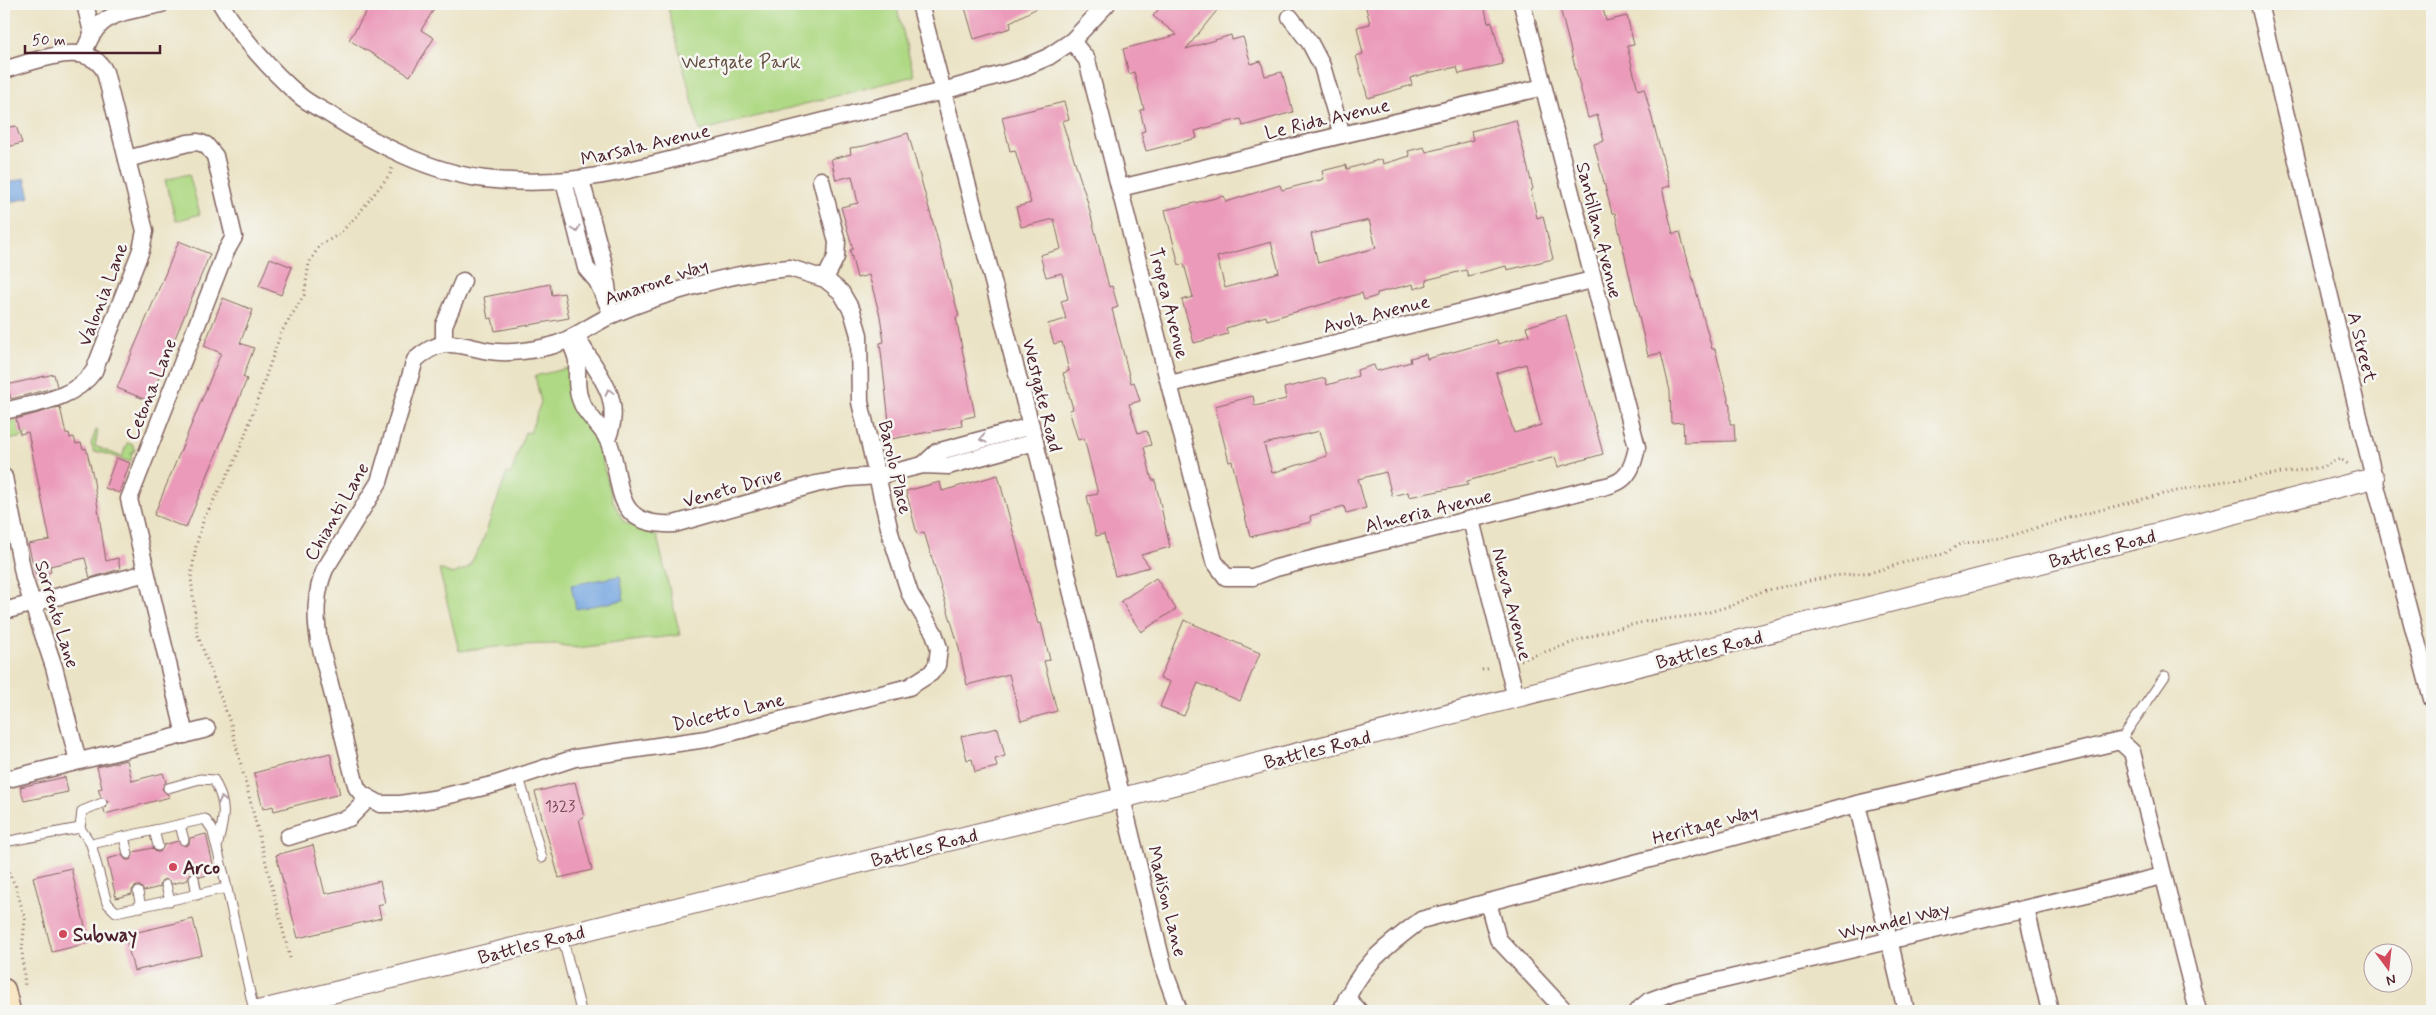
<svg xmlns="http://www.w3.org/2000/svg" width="2436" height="1015" viewBox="0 0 2436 1015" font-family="Mynerve,sans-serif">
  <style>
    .green { fill: #afd984; stroke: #7c7c58 }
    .water { fill: #74a6e0; stroke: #5f6286 }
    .building { fill: #eb9ab9; fill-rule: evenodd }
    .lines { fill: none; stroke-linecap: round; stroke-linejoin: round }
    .service-casing { stroke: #826461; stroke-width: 11 }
    .minor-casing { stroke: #826461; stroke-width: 19 }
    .tertiary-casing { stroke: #826461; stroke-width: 22 }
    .secondary-casing { stroke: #826461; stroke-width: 25 }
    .path { stroke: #826461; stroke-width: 3; stroke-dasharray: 1 4; stroke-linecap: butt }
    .service { stroke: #fff; stroke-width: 9 }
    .minor { stroke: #fff; stroke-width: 16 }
    .tertiary { stroke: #fff; stroke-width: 20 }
    .secondary { stroke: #f9e7c3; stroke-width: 22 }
    .oneway { stroke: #ae9aa0 }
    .poi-dot { fill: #d1495b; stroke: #f6f6f2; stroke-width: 2 }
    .labels { text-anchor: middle; stroke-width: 5; stroke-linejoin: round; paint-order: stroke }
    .number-label { font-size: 16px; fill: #723e4e }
    .park-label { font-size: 19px; fill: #634e41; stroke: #f6f6f2 }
    .street-label { font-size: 19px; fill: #4a1f2b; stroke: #f6f6f2 }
    .poi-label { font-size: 19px; font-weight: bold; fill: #4a1f2b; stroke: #f6f6f2; text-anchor: start }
  </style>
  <rect width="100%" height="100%" fill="#f6f6f2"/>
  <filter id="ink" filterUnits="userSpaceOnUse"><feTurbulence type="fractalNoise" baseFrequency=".02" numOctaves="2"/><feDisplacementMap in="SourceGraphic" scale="10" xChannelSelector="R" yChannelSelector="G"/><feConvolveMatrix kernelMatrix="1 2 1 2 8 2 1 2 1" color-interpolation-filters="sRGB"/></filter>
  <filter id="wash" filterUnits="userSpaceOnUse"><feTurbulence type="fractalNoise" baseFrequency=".0096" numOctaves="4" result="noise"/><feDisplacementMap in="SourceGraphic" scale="20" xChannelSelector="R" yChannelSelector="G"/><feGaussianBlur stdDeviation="1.12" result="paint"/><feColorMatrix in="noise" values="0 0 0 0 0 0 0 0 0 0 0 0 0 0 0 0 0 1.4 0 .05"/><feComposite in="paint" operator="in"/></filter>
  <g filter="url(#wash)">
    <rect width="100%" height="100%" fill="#ebe3c5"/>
    <g class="green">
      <path d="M667 4H896L914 76 700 131Z"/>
      <path d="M189 174 200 214 176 221 165 180Z"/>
      <path d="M568 368 574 404 597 441 613 501 623 521 657 536 680 635 577 648 556 644 516 645 459 651 439 569 453 574 468 568 482 543 507 473 511 474 525 432 530 433 541 402 535 376Z"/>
      <path d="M32 415 36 431 26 433 23 437 8 440 5 428 9 422Z"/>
      <path d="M96 430 98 431 95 446 122 457 127 443 133 445 135 451 132 452 131 462 100 452H94L91 444Z"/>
    </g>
    <g class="water">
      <path d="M25 178 30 197 4 204V184Z"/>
      <path d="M620 576 624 600 576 609 571 585Z"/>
    </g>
    <g id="blocks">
      <g class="building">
        <path d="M371 4H377L389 11 393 4H437L421 30 434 38 410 76 349 40Z"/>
        <path d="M964 4H1045L1010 22 1011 28 974 39Z"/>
        <path d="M1163 4H1222L1186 49 1231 35 1232 40 1243 37 1251 64 1261 61 1265 76 1282 72 1293 112 1243 126 1241 119 1228 122 1195 131 1197 138 1146 151 1141 132 1145 131 1140 110 1144 109 1134 72 1129 74 1123 49 1177 35 1153 16Z"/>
        <path d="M1365 4H1484L1488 23 1492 22 1503 64 1459 74 1457 67 1427 73 1410 78 1412 85 1368 98 1356 56 1363 54 1357 27 1370 24Z"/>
        <path d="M1559 4H1602L1606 21 1627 16 1634 45 1627 46 1638 90 1644 88 1670 186 1662 188 1673 234 1680 232 1712 349H1715L1730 406V424H1734L1735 441 1684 442 1683 422 1671 423 1670 391 1661 353 1648 356 1615 213H1612L1594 144 1604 141 1597 115 1588 118Z"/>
        <path d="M1064 102 1069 119 1062 121 1087 200 1109 287 1112 286 1118 307 1112 309 1131 383 1134 382 1140 401 1129 404 1138 433 1147 431 1151 445 1144 447 1152 480H1155L1170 547 1141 555 1150 567 1115 576 1104 534 1096 536 1087 496 1098 494 1084 438 1078 440 1069 410 1073 409 1063 373 1069 371 1062 342 1054 344 1048 324 1066 319 1061 301 1068 299 1062 273 1046 277 1040 255 1061 249 1054 219 1021 227 1016 207 1031 203 1015 150 1010 151 1002 117Z"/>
        <path d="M1516 120 1533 189 1531 190 1537 218 1543 216 1553 259 1507 270 1506 266 1468 276 1466 270 1426 280 1427 285 1414 289 1413 284 1377 293V296L1364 300 1362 293 1267 320 1266 316 1226 328 1228 334 1194 343 1182 300 1193 297 1184 264 1179 265 1165 210 1224 196 1226 202 1280 185 1282 190 1324 179 1322 171 1346 165 1347 169 1382 159 1383 164 1410 156 1408 151 1424 147 1426 152 1473 140 1471 131ZM1369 220 1376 248 1318 263 1311 234ZM1271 242 1279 272 1225 288 1217 257Z"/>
        <path d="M16 126 22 143 4 148V128Z"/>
        <path d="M908 133 959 316 956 317 975 416 961 419 962 426 891 439 880 343 884 342 880 316 869 275 857 278 850 250 853 249 841 207 858 203 852 176 836 180 831 159 851 154 850 148 864 146Z"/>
        <path d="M179 241 210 254 149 401 117 388Z"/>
        <path d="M270 258 292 267 281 295 259 286Z"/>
        <path d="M550 284 552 295 564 293 569 318 495 331 492 318 488 319 484 297Z"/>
        <path d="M223 298 253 310 240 343 254 348 243 377 247 379 186 528 154 515 221 353 204 346Z"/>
        <path d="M1566 315 1603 454 1558 467 1555 457 1467 481 1468 485 1409 497 1408 492 1392 496 1386 472 1358 479 1366 508 1346 513 1344 506 1310 516 1311 522 1250 537 1232 461 1229 462 1215 406 1253 396 1255 406 1286 399 1284 388 1325 378 1327 385 1358 376 1357 370 1374 365 1376 371 1411 362 1410 358 1426 354 1427 359 1497 340 1498 344 1529 335 1526 327ZM1526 364 1541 425 1514 433 1496 373ZM1320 431 1327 456 1272 473 1264 444Z"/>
        <path d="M54 374 57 387 11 399 7 385Z"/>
        <path d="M60 407 66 434 69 433 70 438 74 437 76 444 81 443 83 449 86 448 93 476 106 561 118 558 120 569 90 578 85 558 50 566 51 572 36 575 28 544 50 540 28 432 20 434 16 419Z"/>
        <path d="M116 458 130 463 119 493 105 488Z"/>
        <path d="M998 475 1038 624 1041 623 1050 660 1044 661 1057 711 1021 721 1009 674 967 685 958 644 924 532 917 534 906 491 940 482 942 491Z"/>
        <path d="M1156 578 1176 609 1141 632 1121 601Z"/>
        <path d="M1184 620 1260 653 1240 701 1198 683 1184 716 1160 707 1170 682 1160 678Z"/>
        <path d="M998 728 1005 756 995 759 997 767 975 772 972 759 967 760 961 736Z"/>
        <path d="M330 753 340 794 274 811 273 806 263 809 254 773Z"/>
        <path d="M127 760 132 781 163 773 166 782 162 789 170 797 105 814 104 809 107 806 108 801 101 797 98 789 102 788 97 767Z"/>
        <path d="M65 777 68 792 24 801 20 787Z"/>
        <path d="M575 782 584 817 579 819 592 870 559 878 535 792Z"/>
        <path d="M206 834 215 873 200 877 197 872H192L188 875V880L172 884 165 879 161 881 160 887 144 891 140 886H136L132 890V894L116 898 107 859 122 855 126 860H130L134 852 152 848 156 852H160L164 845 178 841 185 846 189 844 190 838Z"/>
        <path d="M313 845 325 894 380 881 385 903 378 905 381 918 298 938 276 855Z"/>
        <path d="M71 868 89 943 52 952 33 877Z"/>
        <path d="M193 919 202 955 134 971 125 935Z"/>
      </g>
    </g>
  </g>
  <g filter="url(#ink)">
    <use href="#blocks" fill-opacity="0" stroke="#826461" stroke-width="1"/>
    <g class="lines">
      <defs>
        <g id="service">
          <path d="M2120 741 2165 676"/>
          <path d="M519 777 542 858"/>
          <path d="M168 788 200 779 214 780C228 807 224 819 217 847"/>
          <path d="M180 825 184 840"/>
          <path d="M80 828 82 811 102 803"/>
          <path d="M154 830 158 846"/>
          <path d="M124 837 128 854"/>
          <path d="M4 842 80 828 91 844"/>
          <path d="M194 878 197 895"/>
          <path d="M166 885 170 901"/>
          <path d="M226 888 116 912 107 903 91 844 205 819 212 829 224 875 254 1011"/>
          <path d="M138 892 141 907"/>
          <path d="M562 936 581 1011"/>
        </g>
        <g id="minor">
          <path d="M85 4 92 32"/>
          <path d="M221 4C239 35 272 72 300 96 308 103 319 108 329 114 376 144 429 172 485 179 545 186 593 179 650 165L943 91 1020 69 1048 57 1072 41 1107 4"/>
          <path d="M920 4 1031 426 1164 970 1179 1011"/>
          <path d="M2259 4 2374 478 2432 699"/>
          <path d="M1290 17 1310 43 1322 66 1342 135"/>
          <path d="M1072 41 1087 60 1214 561 1226 577H1253L1276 568 1587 490C1620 484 1630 482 1637 447L1522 4"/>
          <path d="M84 54C96 11 123 13 161 4"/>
          <path d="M4 70C33 62 88 37 105 72L145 231 141 250 94 371C73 400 36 403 4 411"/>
          <path d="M127 159 188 143 198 142 206 145 215 156 234 237 225 253 129 499 185 735"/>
          <path d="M581 180 604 264 608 293"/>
          <path d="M821 180 837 242 836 257 825 279"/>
          <path d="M564 181 586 268 597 281 612 314"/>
          <path d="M1120 188 1543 87"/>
          <path d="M790 268 825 279 841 292 852 311 859 335 860 402 891 536 910 594 934 633 939 648 937 665 931 673 909 687 706 739 575 758 496 784 433 799 400 804H380L362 794 357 788 354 778 319 641C315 616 315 593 325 569L379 482 415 360C443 335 457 345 489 351 507 354 528 351 546 347 571 342 591 324 614 314 665 292 735 272 790 268Z"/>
          <path d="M577 337C594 371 626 397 607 439"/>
          <path d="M569 339C572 346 576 354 577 361 578 374 575 386 580 399 585 415 601 425 608 440 625 482 609 527 674 524L816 484 849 478 878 476 923 465 948 466 1035 442"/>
          <path d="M444 343V325L463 281"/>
          <path d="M1170 384 1592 280"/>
          <path d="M923 465 937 452 1031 426"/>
          <path d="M4 477 24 578 54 667 78 761"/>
          <path d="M1471 520 1516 698"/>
          <path d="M4 611 146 573"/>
          <path d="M4 780 207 729"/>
          <path d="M1857 804 1906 1011"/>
          <path d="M288 837 349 818 369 798"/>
          <path d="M1488 902 1498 939 1565 1011"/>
          <path d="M2026 909 2050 1011"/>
          <path d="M1347 998 1359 1011"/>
          <path d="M1341 1011C1360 965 1383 949 1421 920L1857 804 2120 741 2132 752 2198 1011"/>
          <path d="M1637 1011 1649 1001 1676 991 2163 876"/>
        </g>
        <path id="tertiary" d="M258 1011 1122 798 2374 478"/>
        <path id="secondary" d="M4 990 9 1011"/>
      </defs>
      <use href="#service" class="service-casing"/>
      <use href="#minor" class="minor-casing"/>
      <use href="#tertiary" class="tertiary-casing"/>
      <use href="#secondary" class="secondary-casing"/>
      <g class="path">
        <path d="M1521 660 1606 631 1648 621 1699 615 1733 605 1763 591 1833 576 1873 572 1916 559 1944 554 1960 544 2007 537 2065 519 2163 494 2219 482 2322 467 2340 459 2350 465"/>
        <path d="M1482 670 1491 668"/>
        <path d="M4 863 16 887 25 919 22 951 25 987"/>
        <path d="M290 958 231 725 197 633 191 577 196 546 204 518 233 465 243 441 281 333 304 295 309 263 320 245 338 235 356 217 390 174 392 168"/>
      </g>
      <use href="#service" class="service"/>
      <use href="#minor" class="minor"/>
      <use href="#tertiary" class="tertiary"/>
      <use href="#secondary" class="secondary"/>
    </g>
    <defs><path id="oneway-chevron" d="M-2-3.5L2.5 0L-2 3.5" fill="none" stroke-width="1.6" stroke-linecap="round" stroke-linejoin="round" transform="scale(1.25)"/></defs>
    <g class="oneway">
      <use href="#oneway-chevron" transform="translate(576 229) rotate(75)"/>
      <use href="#oneway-chevron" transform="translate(609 392) rotate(-108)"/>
      <use href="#oneway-chevron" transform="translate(983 439) rotate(165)"/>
      <use href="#oneway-chevron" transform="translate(222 800) rotate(-104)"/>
    </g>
  </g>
  <g class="poi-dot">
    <circle cx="173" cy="867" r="5"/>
    <circle cx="63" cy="934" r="5"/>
  </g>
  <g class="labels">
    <g class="number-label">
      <text x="560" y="811">1323</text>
    </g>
    <g class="park-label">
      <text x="741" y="68">Westgate Park</text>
    </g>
    <g class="street-label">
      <text transform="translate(1327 118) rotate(-13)" y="7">Le Rida Avenue</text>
      <text transform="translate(645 144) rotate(-13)" y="7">Marsala Avenue</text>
      <text transform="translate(1600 230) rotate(76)" y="7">Santillan Avenue</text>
      <text transform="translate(656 281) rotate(-19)" y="7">Amarone Way</text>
      <text transform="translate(102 294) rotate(-69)" y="7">Valonia Lane</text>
      <text transform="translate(1170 303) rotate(76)" y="7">Tropea Avenue</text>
      <text transform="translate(1376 313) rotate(-14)" y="7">Avola Avenue</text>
      <text transform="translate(2363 347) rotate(76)" y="7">A Street</text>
      <text transform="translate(150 389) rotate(-68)" y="7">Cetona Lane</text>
      <text transform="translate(1043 395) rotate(76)" y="7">Westgate Road</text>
      <text transform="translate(896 467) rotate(77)" y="7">Barolo Place</text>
      <text transform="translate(732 487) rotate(-16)" y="7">Veneto Drive</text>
      <text transform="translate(1428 510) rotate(-14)" y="7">Almeria Avenue</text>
      <text transform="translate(336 511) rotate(-60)" y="7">Chianti Lane</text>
      <text transform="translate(2102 548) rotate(-14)" y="7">Battles Road</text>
      <text transform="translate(1513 604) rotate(76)" y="7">Nueva Avenue</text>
      <text transform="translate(58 614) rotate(73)" y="7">Sorrento Lane</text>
      <text transform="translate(1709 649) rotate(-14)" y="7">Battles Road</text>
      <text transform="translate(728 711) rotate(-13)" y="7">Dolcetto Lane</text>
      <text transform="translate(1317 749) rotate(-14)" y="7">Battles Road</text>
      <text transform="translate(1705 824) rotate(-15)" y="7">Heritage Way</text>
      <text transform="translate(924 847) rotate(-14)" y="7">Battles Road</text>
      <text transform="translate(1168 901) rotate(76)" y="7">Madison Lane</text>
      <text transform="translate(1894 920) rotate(-13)" y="7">Wynndel Way</text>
      <text transform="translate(531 944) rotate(-14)" y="7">Battles Road</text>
    </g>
    <g class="poi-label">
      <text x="183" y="874">Arco</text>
      <text x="73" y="941">Subway</text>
    </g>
  </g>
  <rect width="2436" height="1015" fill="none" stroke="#f6f6f2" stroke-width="20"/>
  <g transform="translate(2388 968) rotate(165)"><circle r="24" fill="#f6f6f2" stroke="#b1a0a2"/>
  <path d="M0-4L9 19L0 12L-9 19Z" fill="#d1495b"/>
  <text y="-8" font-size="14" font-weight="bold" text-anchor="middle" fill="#4a1f2b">N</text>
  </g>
  <path d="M25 45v8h135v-8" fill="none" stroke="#4a1f2b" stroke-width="2.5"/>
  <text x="32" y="45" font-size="15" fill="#4a1f2b" stroke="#f6f6f2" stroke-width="4" paint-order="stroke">50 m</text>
</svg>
